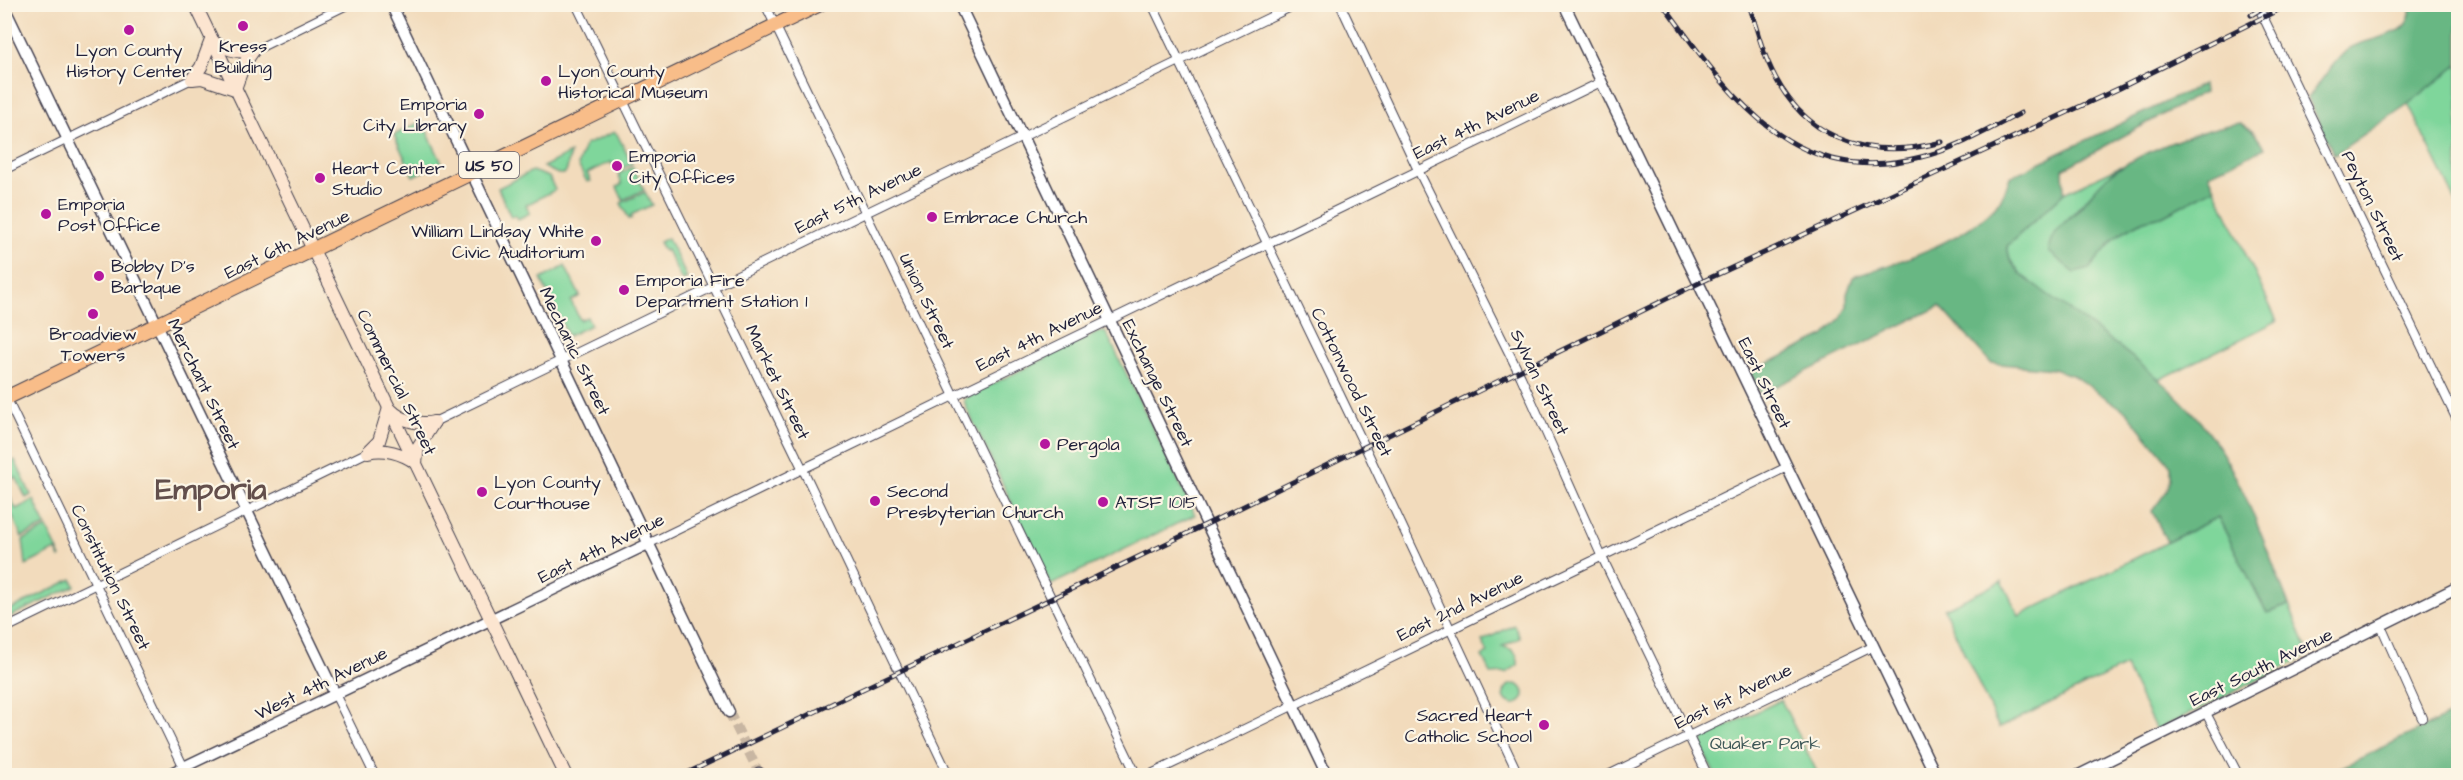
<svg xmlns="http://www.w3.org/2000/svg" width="2463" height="780" viewBox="0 0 2463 780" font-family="'Architects Daughter',sans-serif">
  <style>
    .green { fill: #7fd69b; stroke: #507c6b; stroke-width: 1.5 }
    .forest { fill: #67b783; stroke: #446c5f; stroke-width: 1.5 }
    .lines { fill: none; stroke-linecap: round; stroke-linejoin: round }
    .tertiary-tunnel { stroke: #c8b6a2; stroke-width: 10; stroke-dasharray: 10 5; stroke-linecap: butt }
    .minor-casing { stroke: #413e4e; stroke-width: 10 }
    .tertiary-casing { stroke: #413e4e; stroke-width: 13 }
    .secondary-casing { stroke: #413e4e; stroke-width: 14 }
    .primary-casing { stroke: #413e4e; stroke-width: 16 }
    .minor { stroke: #fff; stroke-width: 8 }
    .tertiary { stroke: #fff; stroke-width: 10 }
    .secondary { stroke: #fce5d0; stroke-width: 12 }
    .primary { stroke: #f8bd89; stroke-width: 14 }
    .rail-casing { stroke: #22223b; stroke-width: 5 }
    .rail { stroke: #fcf5e5; stroke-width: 3; stroke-dasharray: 9; stroke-linecap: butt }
    .poi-dot { fill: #b5179e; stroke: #fcf5e5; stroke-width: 2 }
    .labels { text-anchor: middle; stroke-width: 4.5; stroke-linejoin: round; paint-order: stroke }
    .shield { fill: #fcf5e5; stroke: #63616e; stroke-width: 1.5 }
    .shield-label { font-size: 16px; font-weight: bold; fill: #22223b }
    .poi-label { font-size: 18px; fill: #22223b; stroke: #fcf5e5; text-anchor: start }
    .street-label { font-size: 18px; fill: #22223b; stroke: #fcf5e5 }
    .park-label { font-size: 18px; fill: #3e5858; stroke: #fcf5e5 }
    .town-label { font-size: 30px; font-weight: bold; fill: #634f4c; stroke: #fcf5e5 }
  </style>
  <rect width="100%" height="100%" fill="#fcf5e5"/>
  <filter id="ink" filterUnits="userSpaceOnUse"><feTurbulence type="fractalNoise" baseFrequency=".0167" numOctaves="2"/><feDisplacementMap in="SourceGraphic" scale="12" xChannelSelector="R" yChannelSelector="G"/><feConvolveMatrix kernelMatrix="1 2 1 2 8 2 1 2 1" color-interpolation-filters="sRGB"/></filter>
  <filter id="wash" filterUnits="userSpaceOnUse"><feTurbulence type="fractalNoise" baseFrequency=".008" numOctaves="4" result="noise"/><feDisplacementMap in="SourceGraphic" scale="24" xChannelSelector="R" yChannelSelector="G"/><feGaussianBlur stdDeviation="1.35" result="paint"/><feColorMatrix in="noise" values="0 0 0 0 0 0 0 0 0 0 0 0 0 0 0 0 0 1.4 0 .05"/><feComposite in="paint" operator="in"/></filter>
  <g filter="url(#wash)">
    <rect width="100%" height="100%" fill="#f2dbbc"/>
    <g class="green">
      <path d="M2458 65V206L2408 104Z"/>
      <path d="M422 121 442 163 413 176 394 135Z"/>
      <path d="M614 132 617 134 632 164 616 171 611 162 587 173 591 181 587 182 578 165 585 145Z"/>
      <path d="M570 153 567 170 564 174H558L543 167Z"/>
      <path d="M2121 166C2096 185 2077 211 2054 233L2089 269 2113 240 2126 230 2144 220 2162 216 2215 188 2277 321 2159 380 2020 274 2010 260 2007 246 2064 193Z"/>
      <path d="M633 167 644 190 623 200 617 187 622 184 618 174Z"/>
      <path d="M532 171 549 177 555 190 526 205 530 213 518 219 515 215 511 217 498 188Z"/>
      <path d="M645 192 652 205 631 215 632 218 629 219 621 203Z"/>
      <path d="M668 238 687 278 682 281 667 250 664 251 659 242Z"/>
      <path d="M565 266 580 296 571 301 580 320 587 317 591 325 568 336 541 279Z"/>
      <path d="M1099 332H1105L1109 338 1195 515 1051 585 966 407 964 400 970 395Z"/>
      <path d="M15 460 31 495 26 498 16 477 6 482 8 488 5 490V465Z"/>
      <path d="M9 495 16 509 34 500 46 526 22 537 5 500V497Z"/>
      <path d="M2218 517 2267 613 2289 605 2309 655 2156 730 2125 666 1999 728 1944 609 2002 581 2019 616Z"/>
      <path d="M47 528 61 557 60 558 56 550 26 565 23 540Z"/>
      <path d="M72 579 75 586 5 619V612Z"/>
      <path d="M1514 625 1520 638 1501 647C1512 647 1519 654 1518 665L1506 673 1491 674 1482 656 1488 653 1482 641Z"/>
      <circle cx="1514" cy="694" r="10"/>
      <path d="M1781 700 1818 774 1715 775 1702 748 1703 738Z"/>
    </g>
    <g class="forest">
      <path d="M2410 5H2458V65L2408 104 2334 155 2308 98C2320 83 2332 63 2347 50 2365 35 2415 41 2410 5Z"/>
      <path d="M2203 84 2204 92 2063 169 2064 193 2007 246 2010 260 2020 274C2079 319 2156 367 2202 424 2244 476 2264 545 2289 605L2267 613 2218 517 2167 542 2152 511 2167 491 2171 478V466L2127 412 2072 375 2053 369 1991 363 1940 306 1761 394 1750 372 1824 336 1841 318 1847 306V294L1853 277C1897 263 1970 239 1999 202 2004 195 2007 184 2010 177Z"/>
      <path d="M2241 123 2252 130 2265 148 2209 174 2215 188 2162 216 2144 220 2126 230 2113 240 2089 269 2075 273 2049 252C2048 233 2064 224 2076 212 2087 201 2095 187 2106 178 2135 153 2204 128 2241 123Z"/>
      <path d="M2458 711V775H2344L2340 768Z"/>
    </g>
  </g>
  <g filter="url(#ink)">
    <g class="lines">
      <path class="tertiary-tunnel" d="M729 712 759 773"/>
      <defs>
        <g id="minor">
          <path d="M576 4 809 482 949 776"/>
          <path d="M765 4 1137 776"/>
          <path d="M1152 4 1367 451 1519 776"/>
          <path d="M1340 4 1418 170 1521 377 1601 555 1708 776"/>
          <path d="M2257 4 2458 422"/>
          <path d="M253 51 349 4"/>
          <path d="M4 170 192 79"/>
          <path d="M5 395 188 776"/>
          <path d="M434 422 1297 4"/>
          <path d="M648 544 1601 82"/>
          <path d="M2381 626 2422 718"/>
          <path d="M4 629 368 452"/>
          <path d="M335 694 375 776"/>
          <path d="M2206 713 2239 776"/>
          <path d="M1147 776 1787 467"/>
          <path d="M1606 776 1874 646"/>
        </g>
        <g id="tertiary">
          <path d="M391 4 729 712"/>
          <path d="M959 4 1327 776"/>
          <path d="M1564 4 1936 776"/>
          <path d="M4 7 335 694"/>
          <path d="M759 773 760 776"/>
          <path d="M165 776 648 544"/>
          <path d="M2077 776 2458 587"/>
        </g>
        <g id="secondary">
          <path d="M195 4 566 776"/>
          <path d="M192 79 201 67 211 40C222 48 239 54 253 51"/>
          <path d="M192 79 202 78 235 89 244 64 253 51"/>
          <path d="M391 410C402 421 419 425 434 422"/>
          <path d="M369 451 379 441 389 408"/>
          <path d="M368 452C384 448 402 453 416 463L418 447 434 422"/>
        </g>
        <path id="primary" d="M4 399 820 4"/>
      </defs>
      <use href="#minor" class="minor-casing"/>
      <use href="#tertiary" class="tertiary-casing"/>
      <use href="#secondary" class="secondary-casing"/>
      <use href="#primary" class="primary-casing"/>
      <use href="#minor" class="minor"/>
      <use href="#tertiary" class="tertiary"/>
      <use href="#secondary" class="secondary"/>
      <use href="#primary" class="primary"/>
      <defs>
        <g id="rail">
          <path d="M1663 4C1729 95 1793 190 1921 157 1956 149 1989 129 2021 113"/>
          <path d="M1749 4C1755 23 1760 44 1768 62 1800 138 1865 162 1942 142"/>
          <path d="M2174 4H2193"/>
          <path d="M2251 15 2269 4"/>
          <path d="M681 776 1207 524 1699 283 2120 88 2290 4"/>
        </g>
      </defs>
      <use href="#rail" class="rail-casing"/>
      <use href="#rail" class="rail"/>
    </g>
  </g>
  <g class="poi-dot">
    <circle cx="243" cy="26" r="6"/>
    <circle cx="129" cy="30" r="6"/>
    <circle cx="546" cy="81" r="6"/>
    <circle cx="479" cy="114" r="6"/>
    <circle cx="617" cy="166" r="6"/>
    <circle cx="320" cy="178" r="6"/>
    <circle cx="46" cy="214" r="6"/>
    <circle cx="932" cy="217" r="6"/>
    <circle cx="596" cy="241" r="6"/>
    <circle cx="99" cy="276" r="6"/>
    <circle cx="624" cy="290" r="6"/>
    <circle cx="93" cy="314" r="6"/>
    <circle cx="1045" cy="444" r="6"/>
    <circle cx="482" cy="492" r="6"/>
    <circle cx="875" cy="501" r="6"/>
    <circle cx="1103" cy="502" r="6"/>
    <circle cx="1544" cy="725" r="6"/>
  </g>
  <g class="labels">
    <rect class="shield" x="459" y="152" width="60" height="26" rx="4.5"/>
    <g class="shield-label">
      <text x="489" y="171">US 50</text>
    </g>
    <g class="poi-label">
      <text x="243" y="52" text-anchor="middle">Kress<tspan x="243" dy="21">Building</tspan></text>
      <text x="129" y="56" text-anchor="middle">Lyon County<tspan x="129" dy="21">History Center</tspan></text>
      <text x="558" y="77">Lyon County<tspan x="558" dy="21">Historical Museum</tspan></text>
      <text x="467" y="110" text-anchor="end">Emporia<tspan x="467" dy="21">City Library</tspan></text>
      <text x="629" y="162">Emporia<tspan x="629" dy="21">City Offices</tspan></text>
      <text x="332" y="174">Heart Center<tspan x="332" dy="21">Studio</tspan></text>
      <text x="58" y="210">Emporia<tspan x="58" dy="21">Post Office</tspan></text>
      <text x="944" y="223">Embrace Church</text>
      <text x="584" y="237" text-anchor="end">William Lindsay White<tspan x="584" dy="21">Civic Auditorium</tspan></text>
      <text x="111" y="272">Bobby D's<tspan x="111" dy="21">Barbque</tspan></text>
      <text x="636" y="286">Emporia Fire<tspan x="636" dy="21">Department Station 1</tspan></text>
      <text x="93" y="340" text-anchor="middle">Broadview<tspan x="93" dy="21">Towers</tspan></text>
      <text x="1057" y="450">Pergola</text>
      <text x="494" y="488">Lyon County<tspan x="494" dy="21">Courthouse</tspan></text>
      <text x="887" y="497">Second<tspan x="887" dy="21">Presbyterian Church</tspan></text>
      <text x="1115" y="508">ATSF 1015</text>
      <text x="1532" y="721" text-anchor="end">Sacred Heart<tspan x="1532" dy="21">Catholic School</tspan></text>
    </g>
    <g class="street-label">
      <text transform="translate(1476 124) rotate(-26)" y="6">East 4th Avenue</text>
      <text transform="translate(858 198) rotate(-26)" y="6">East 5th Avenue</text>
      <text transform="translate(2373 206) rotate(64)" y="6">Peyton Street</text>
      <text transform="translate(287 244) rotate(-26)" y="6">East 6th Avenue</text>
      <text transform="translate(927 301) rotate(64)" y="6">Union Street</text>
      <text transform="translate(1039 336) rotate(-26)" y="6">East 4th Avenue</text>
      <text transform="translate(575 351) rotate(64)" y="6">Mechanic Street</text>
      <text transform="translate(397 382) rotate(64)" y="6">Commercial Street</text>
      <text transform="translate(778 382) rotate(64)" y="6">Market Street</text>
      <text transform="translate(1352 382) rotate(64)" y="6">Cottonwood Street</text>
      <text transform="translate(1540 382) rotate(65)" y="6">Sylvan Street</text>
      <text transform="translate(1158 383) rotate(64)" y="6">Exchange Street</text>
      <text transform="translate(1765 383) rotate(64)" y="6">East Street</text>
      <text transform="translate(204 384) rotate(64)" y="6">Merchant Street</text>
      <text transform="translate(601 548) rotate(-26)" y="6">East 4th Avenue</text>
      <text transform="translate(111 577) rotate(64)" y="6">Constitution Street</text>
      <text transform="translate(1460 606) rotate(-26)" y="6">East 2nd Avenue</text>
      <text transform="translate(2261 667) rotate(-26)" y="6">East South Avenue</text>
      <text transform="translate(321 683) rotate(-26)" y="6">West 4th Avenue</text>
      <text transform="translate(1733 696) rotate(-26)" y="6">East 1st Avenue</text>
    </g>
    <g class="park-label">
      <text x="1765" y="749">Quaker Park</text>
    </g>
    <g class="town-label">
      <text x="211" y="499">Emporia</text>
    </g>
  </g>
  <rect width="2463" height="780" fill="none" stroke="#fcf5e5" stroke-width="24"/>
</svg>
